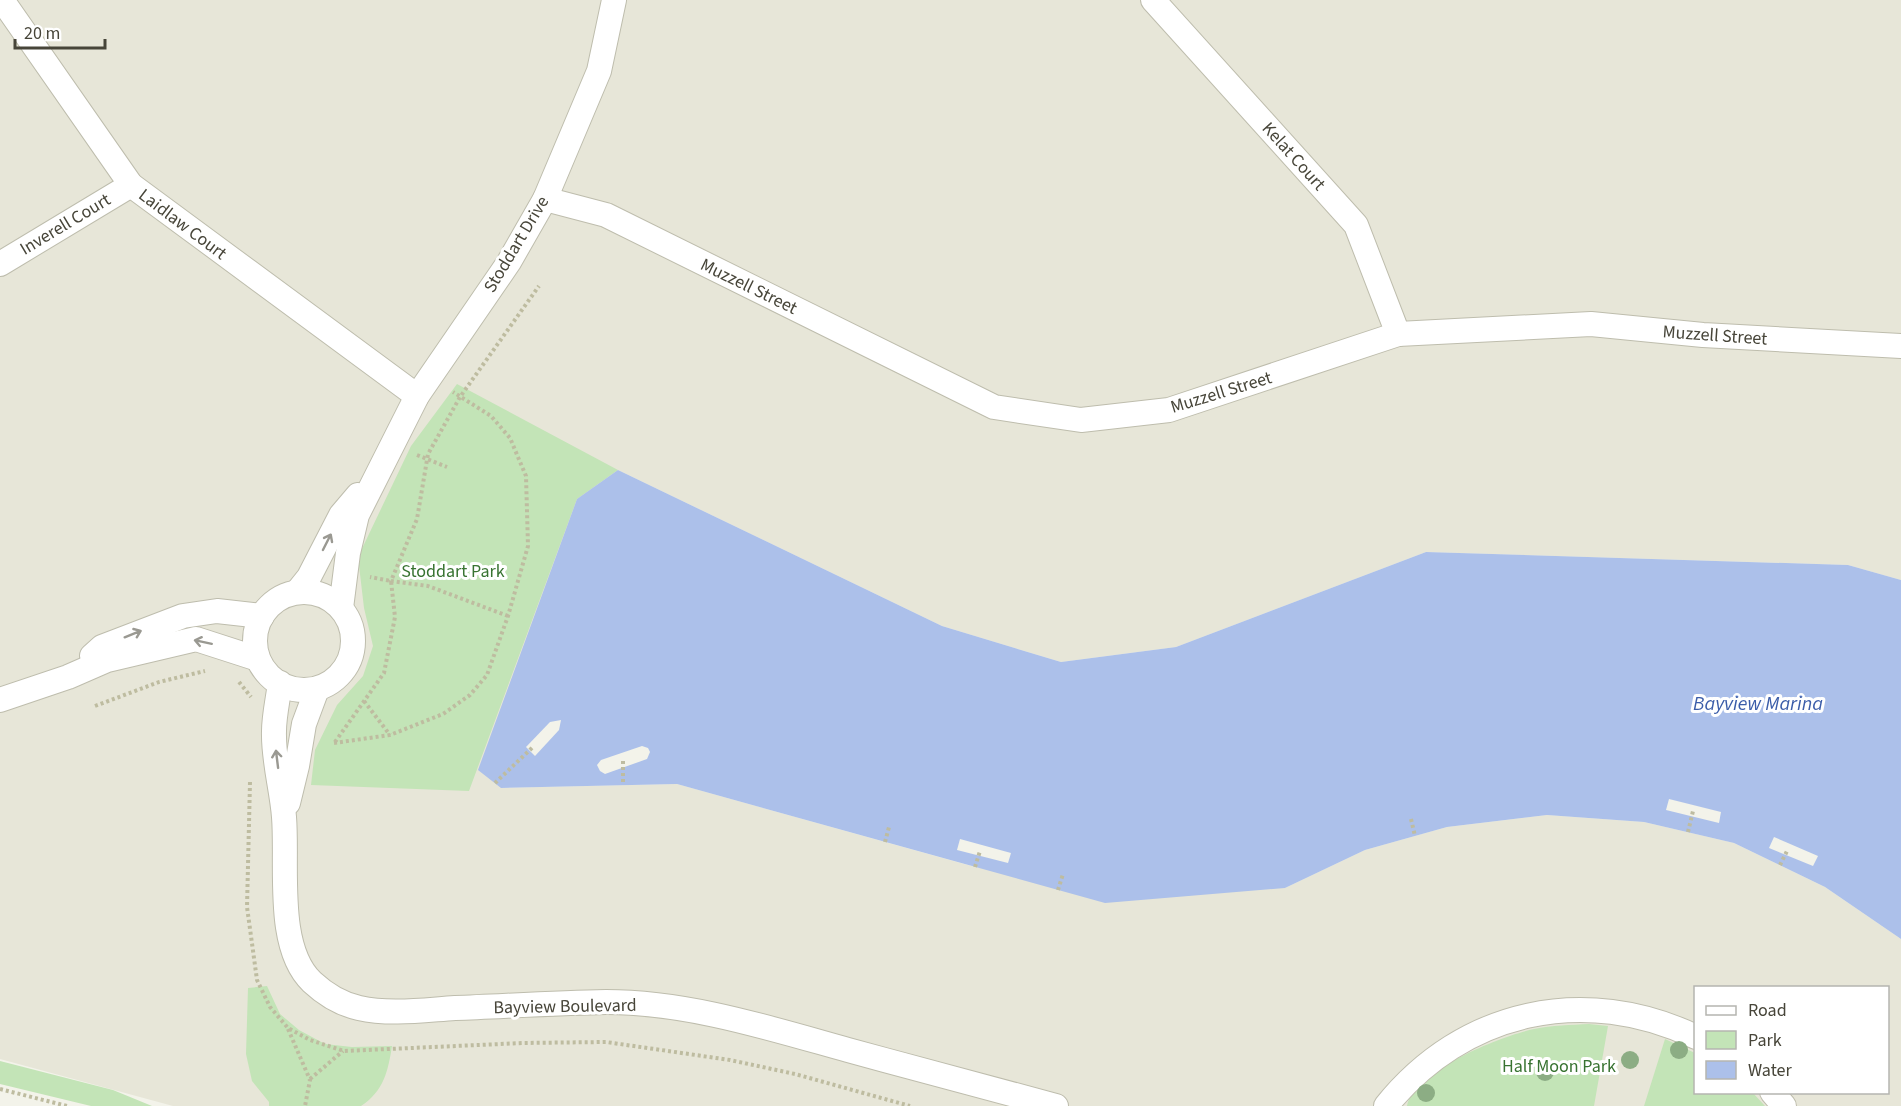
<svg xmlns="http://www.w3.org/2000/svg" width="1901" height="1106" viewBox="0 0 1901 1106" font-family="'Source Sans 3',sans-serif">
  <style>
    .residential { fill: #e7e6d8; fill-rule: evenodd }
    .green { fill: #c3e4b7 }
    .water { fill: #acc0ea }
    .pier { fill: #f3f3ea }
    .lines { fill: none; stroke-linecap: round; stroke-linejoin: round }
    .minor-casing { stroke: #bebdad; stroke-width: 26 }
    .path { stroke: #bebca0; stroke-width: 4; stroke-dasharray: 3 3; stroke-linecap: butt }
    .minor { stroke: #fff; stroke-width: 24 }
    .tree { fill: #8cad84 }
    .oneway { stroke: #9a9992 }
    .labels { text-anchor: middle; stroke-width: 6; stroke-linejoin: round; paint-order: stroke }
    .street-label { font-size: 18px; fill: #474539; stroke: #fff }
    .park-label { font-size: 18px; fill: #387331; stroke: #fff }
    .water-label { font-size: 20px; font-style: italic; fill: #3b5da9; stroke: #fff }
  </style>
  <rect width="100%" height="100%" fill="#f3f3ea"/>
  <path class="residential" d="M0 0H1901V580L1848 565 1426 552 1176 647 1061 662 942 626 618 470 502 788 677 784 975 867 1285 888 1365 850 1447 827 1547 815 1644 822 1734 843 1825 887 1901 939V1106H173L0 1059ZM1696 988H1888V1092H1696Z"/>
  <g class="green">
    <path d="M457 384 618 470 577 499 469 791 311 785 315 750 337 705 363 676 373 646 364 608 358 557 411 446Z"/>
    <path d="M267 986 280 1014 299 1030 325 1044 352 1047 392 1046C388 1071 384 1091 361 1106H269V1102L252 1081 246 1054 248 988Z"/>
    <path d="M1589 1024 1608 1026 1594 1106H1407C1415 1070 1501 1036 1534 1029 1552 1025 1571 1025 1589 1024Z"/>
    <path d="M1665 1039 1695 1053 1696 1092 1753 1093 1765 1106H1644Z"/>
    <path d="M0 1061 113 1090 152 1106H91L0 1084Z"/>
  </g>
  <path class="water" d="M618 470 942 626 1061 662 1176 647 1426 552 1848 565 1901 580V939L1825 887 1734 843 1644 822 1547 815 1447 827 1365 850 1285 888 1105 903 677 784 501 788 478 770 577 499Z"/>
  <g class="pier">
    <path d="M561 720 559 730 535 756 526 747 550 722Z"/>
    <path d="M642 746 648 748 650 752 647 759 605 774 600 771 597 765 601 760Z"/>
    <path d="M1669 799 1721 812 1719 823 1666 810Z"/>
    <path d="M1774 837 1818 856 1813 866 1769 848Z"/>
    <path d="M960 839 1011 853 1008 863 957 850Z"/>
  </g>
  <g class="lines">
    <defs>
      <g id="minor">
        <path d="M2 0 131 185 417 396"/>
        <path d="M1153 0 1356 225 1398 334"/>
        <path d="M545 199 606 215 994 407 1081 420 1169 410 1398 334 1591 324 1703 335 1901 346"/>
        <path d="M0 264 131 185"/>
        <path d="M297 592 309 577 341 515 358 495"/>
        <circle cx="304" cy="641" r="49"/>
        <path d="M341 608 348 553 357 515 417 396 509 262 545 199 599 71 614 0"/>
        <path d="M92 656 102 647 183 616 217 611 262 616"/>
        <path d="M280 683C278 699 274 716 274 731 273 760 282 789 284 817 288 865 275 947 312 982 326 995 341 1004 359 1008 390 1015 424 1010 455 1008 506 1006 556 1003 606 1002 688 1002 769 1028 848 1050 917 1069 986 1087 1056 1106"/>
        <path d="M0 700 68 677 107 660 196 639 258 659"/>
        <path d="M288 803 297 766 304 724 317 689"/>
        <path d="M1772 1092 1784 1106"/>
        <path d="M1386 1106C1463 1010 1585 984 1696 1037"/>
      </g>
    </defs>
    <use href="#minor" class="minor-casing"/>
    <g class="path">
      <path d="M417 455 447 467"/>
      <path d="M508 616 428 586 391 581 417 519 428 454 460 397 539 286"/>
      <path d="M239 682 251 697"/>
      <path d="M364 701 390 735"/>
      <path d="M95 706 159 682 205 671"/>
      <path d="M335 742 384 673 395 617 391 581 370 577"/>
      <path d="M334 743 390 735 443 714 470 695 487 675 508 616 528 546 526 476 510 438 491 416 453 392"/>
      <path d="M623 761V785"/>
      <path d="M250 782 247 907 257 980 270 1007 288 1028 310 1040 344 1051 523 1043 606 1042 730 1060 795 1074 910 1106"/>
      <path d="M495 783 534 746"/>
      <path d="M1411 819 1415 836"/>
      <path d="M1688 832 1693 811"/>
      <path d="M885 842 889 827"/>
      <path d="M1780 865 1787 851"/>
      <path d="M975 867 980 851"/>
      <path d="M1058 890 1063 874"/>
      <path d="M288 1029 310 1080 305 1106"/>
      <path d="M310 1079 343 1051"/>
      <path d="M0 1089 67 1106"/>
    </g>
    <use href="#minor" class="minor"/>
  </g>
  <g class="tree">
    <circle cx="1679" cy="1050" r="9"/>
    <circle cx="1630" cy="1060" r="9"/>
    <circle cx="1545" cy="1072" r="9"/>
    <circle cx="1426" cy="1093" r="9"/>
  </g>
  <defs><path id="oneway-shaft" d="M-6 0H5M1.5-3L5.5 0L1.5 3" fill="none" stroke-width="1.6" stroke-linecap="round" stroke-linejoin="round" transform="scale(1.5)"/></defs>
  <g class="oneway">
    <use href="#oneway-shaft" transform="translate(327 542) rotate(-63)"/>
    <use href="#oneway-shaft" transform="translate(133 634) rotate(-22)"/>
    <use href="#oneway-shaft" transform="translate(203 642) rotate(-168)"/>
    <use href="#oneway-shaft" transform="translate(277 759) rotate(-97)"/>
  </g>
  <g class="labels">
    <g class="street-label">
      <text transform="translate(1294 156) rotate(48)" y="6">Kelat Court</text>
      <text transform="translate(65 224) rotate(-31)" y="6">Inverell Court</text>
      <text transform="translate(183 224) rotate(37)" y="6">Laidlaw Court</text>
      <text transform="translate(516 244) rotate(-59)" y="6">Stoddart Drive</text>
      <text transform="translate(749 286) rotate(26)" y="6">Muzzell Street</text>
      <text transform="translate(1715 335) rotate(4)" y="6">Muzzell Street</text>
      <text transform="translate(1221 392) rotate(-17)" y="6">Muzzell Street</text>
      <text transform="translate(565 1006) rotate(-1)" y="6">Bayview Boulevard</text>
    </g>
    <g class="park-label">
      <text x="453" y="577">Stoddart Park</text>
      <text x="1559" y="1072">Half Moon Park</text>
    </g>
    <g class="water-label">
      <text x="1758" y="710">Bayview Marina</text>
    </g>
  </g>
  <rect x="1694" y="986" width="195" height="108" fill="#ffffff" stroke="#b5b5b0" stroke-width="1.5"/>
  <rect x="1706" y="1006" width="30" height="9" fill="#ffffff" stroke="#b5b5b0" stroke-width="1.5"/>
  <text x="1748" y="1016" font-size="18" fill="#474539">Road</text>
  <rect x="1706" y="1031" width="30" height="18" fill="#c3e4b7" stroke="#b5b5b0" stroke-width="1.5"/>
  <text x="1748" y="1046" font-size="18" fill="#474539">Park</text>
  <rect x="1706" y="1061" width="30" height="18" fill="#acc0ea" stroke="#b5b5b0" stroke-width="1.5"/>
  <text x="1748" y="1076" font-size="18" fill="#474539">Water</text>
  <path d="M15 39v9h90v-9" fill="none" stroke="#474539" stroke-width="3"/>
  <text x="24" y="39" font-size="18" fill="#474539" stroke="#ffffff" stroke-width="4.5" paint-order="stroke">20 m</text>
</svg>
